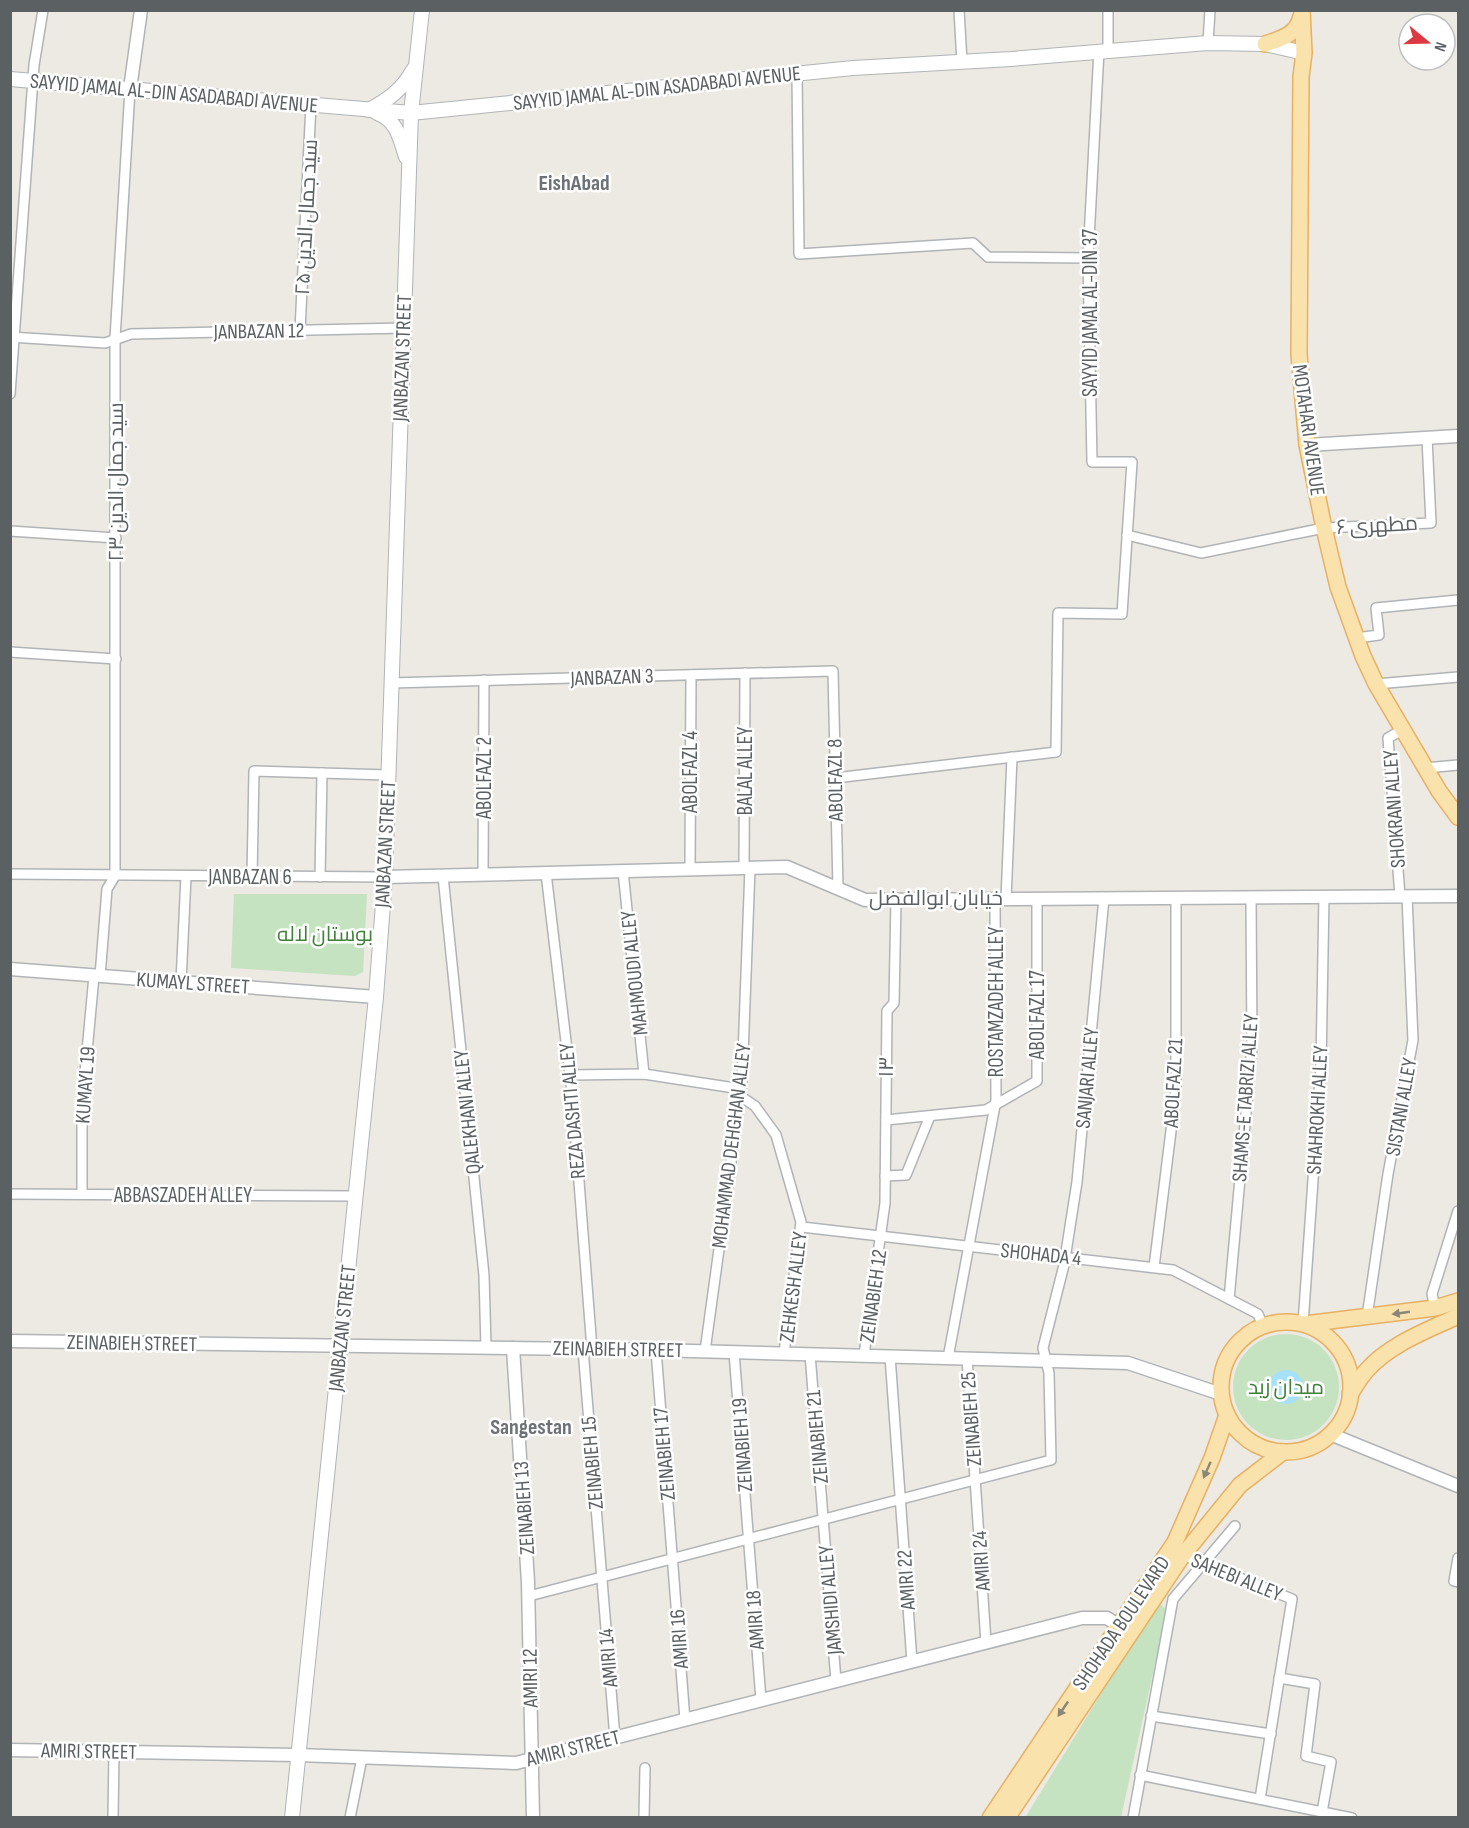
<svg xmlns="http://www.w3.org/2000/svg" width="1469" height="1828" viewBox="0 0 1469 1828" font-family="'Sofia Sans Condensed',Cairo,sans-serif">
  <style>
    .green { fill: #c5e3c1 }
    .water { fill: #a7e0f9 }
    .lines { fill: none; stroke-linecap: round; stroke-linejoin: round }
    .minor-casing { stroke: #b1b4b7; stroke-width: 12 }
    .tertiary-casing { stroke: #b1b4b7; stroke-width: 15 }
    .secondary-casing { stroke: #b0b4b7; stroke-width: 16 }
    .primary-casing { stroke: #e7b062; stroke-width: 18 }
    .minor { stroke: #fff; stroke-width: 9 }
    .tertiary { stroke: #fff; stroke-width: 12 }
    .secondary { stroke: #fff; stroke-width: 14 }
    .primary { stroke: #f9e2ac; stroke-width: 15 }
    .oneway { fill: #8a8779 }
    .labels { text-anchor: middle; stroke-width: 5; stroke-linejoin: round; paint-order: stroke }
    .street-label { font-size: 21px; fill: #5b6063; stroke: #fff }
    .park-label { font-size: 21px; fill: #41823b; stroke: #fff }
    .neighbourhood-label { font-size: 22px; font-weight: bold; fill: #6c7275; stroke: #fff }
  </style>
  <rect width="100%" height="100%" fill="#ede9e3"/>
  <g class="green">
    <path d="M234 894H367L363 972 355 976 231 968Z"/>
    <circle cx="1286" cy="1387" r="53"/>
    <path d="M1157 1602 1167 1610 1121 1817 1025 1818Z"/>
  </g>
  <circle class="water" cx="1286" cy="1387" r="17"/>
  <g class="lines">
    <defs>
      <g id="minor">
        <path d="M959 10 962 62"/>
        <path d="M1208 43 1210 10"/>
        <path d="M1108 49V10"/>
        <path d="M797 74 799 254 973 243 988 257 1088 258"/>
        <path d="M300 330 311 104"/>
        <path d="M10 337 105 343 131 334 403 328"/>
        <path d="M10 394 34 65 43 10"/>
        <path d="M10 531 116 538"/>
        <path d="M1127 535 1201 553 1324 528 1431 523 1427 438"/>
        <path d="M1356 638 1379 635 1376 608 1458 600"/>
        <path d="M10 652 116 659"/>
        <path d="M391 683 833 671 838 888"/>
        <path d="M1376 684 1458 677"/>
        <path d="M1425 768 1458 765"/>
        <path d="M835 778 1056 752 1058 613 1122 614 1132 462H1092L1088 258 1099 50"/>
        <path d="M744 868 745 673"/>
        <path d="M690 869 691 675"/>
        <path d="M623 871 644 1074"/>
        <path d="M546 873 572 1092 592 1349"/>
        <path d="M10 874 385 877"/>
        <path d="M483 875 484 680"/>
        <path d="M115 876V339L130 89"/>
        <path d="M443 876 484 1275 486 1347"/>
        <path d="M252 877 254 771 388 775"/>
        <path d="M320 877 322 773"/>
        <path d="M1400 896 1388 738 1402 730"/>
        <path d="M1006 899 1012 757"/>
        <path d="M100 976 107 889 115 876"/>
        <path d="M181 982 186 876"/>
        <path d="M570 1075 644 1074 741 1089"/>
        <path d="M740 1096 755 1106 776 1135 801 1222 784 1353"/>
        <path d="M886 1120 986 1110 1037 1081V899"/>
        <path d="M885 1176 906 1175 930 1116"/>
        <path d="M10 1194 356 1196"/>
        <path d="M82 1194V1105L94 976"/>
        <path d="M802 1227 1173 1270 1258 1314 1263 1326"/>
        <path d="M1154 1267 1176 1091V897"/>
        <path d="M1229 1299 1252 1047 1251 897"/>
        <path d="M1435 1308 1432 1294 1458 1211"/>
        <path d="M1367 1317 1388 1174 1413 1040 1407 896"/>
        <path d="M1303 1324 1321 1065 1324 896"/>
        <path d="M583 1349 615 1738"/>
        <path d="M656 1350 685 1720"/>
        <path d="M705 1351 742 1082 750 868"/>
        <path d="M734 1352 761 1700"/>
        <path d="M810 1354 836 1681"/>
        <path d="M864 1355 885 1203 887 1011 894 1003 896 900"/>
        <path d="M890 1356 912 1662"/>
        <path d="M948 1358 996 1100 995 899"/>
        <path d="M967 1358 986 1643"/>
        <path d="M1183 1555 1292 1599 1260 1799"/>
        <path d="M1458 1558 1454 1581 1458 1582"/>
        <path d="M529 1596 1051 1460 1049 1373 1043 1348 1064 1265 1077 1182 1104 898"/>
        <path d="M1279 1678 1315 1684 1306 1756 1331 1762 1322 1812"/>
        <path d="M1151 1716 1271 1734"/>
        <path d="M1140 1775 1352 1818"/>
        <path d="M113 1818 114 1752"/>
        <path d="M350 1818 362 1758"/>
        <path d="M644 1818 645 1768"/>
        <path d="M1133 1818 1173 1599 1235 1526"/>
      </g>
      <g id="tertiary">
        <path d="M130 89 141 10"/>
        <path d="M1307 445 1458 436"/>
        <path d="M385 877 787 867 865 900 1458 896"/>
        <path d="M10 969 376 997"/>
        <path d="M10 1341 656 1350 1128 1363 1221 1394"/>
        <path d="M513 1348 528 1582 533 1818"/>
        <path d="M1330 1434 1458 1486"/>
        <path d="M10 1750 298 1755 516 1763 1082 1618H1107L1119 1626"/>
      </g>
      <g id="secondary">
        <path d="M10 79 411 113 853 68 1011 59 1208 43 1265 44 1304 53"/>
        <path d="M369 110C388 100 403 89 413 70"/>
        <path d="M377 113C397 120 400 138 406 157"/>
        <path d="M292 1818 376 997 385 877 411 113 422 10"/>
      </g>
      <g id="primary">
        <path d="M1302 10 1304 53 1301 77 1299 354 1307 445 1324 528 1338 587 1363 656 1376 684 1439 791 1458 817"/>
        <path d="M1265 44C1281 39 1298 34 1301 16"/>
        <circle cx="1286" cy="1387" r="65"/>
        <path d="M1305 1324 1435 1308 1458 1301"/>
        <path d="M1350 1394C1355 1387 1360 1378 1366 1371 1390 1344 1426 1331 1458 1316"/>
        <path d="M990 1818 1175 1542 1212 1458 1227 1415"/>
        <path d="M1007 1818 1183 1555 1240 1485 1283 1452"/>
      </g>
    </defs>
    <use href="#minor" class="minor-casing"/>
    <use href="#tertiary" class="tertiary-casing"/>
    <use href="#secondary" class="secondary-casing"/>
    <use href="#primary" class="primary-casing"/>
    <use href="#minor" class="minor"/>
    <use href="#tertiary" class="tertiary"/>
    <use href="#secondary" class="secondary"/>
    <use href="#primary" class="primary"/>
  </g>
  <defs><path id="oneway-solid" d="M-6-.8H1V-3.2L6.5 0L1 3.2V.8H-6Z" transform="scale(1.5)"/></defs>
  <g class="oneway">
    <use href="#oneway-solid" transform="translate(1401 1313) rotate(172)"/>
    <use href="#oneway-solid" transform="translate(1207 1470) rotate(114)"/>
    <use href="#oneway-solid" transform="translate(1063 1709) rotate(124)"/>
  </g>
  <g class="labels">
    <g class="street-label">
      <text transform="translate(657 88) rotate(-6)" y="7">SAYYID JAMAL AL-DIN ASADABADI AVENUE</text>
      <text transform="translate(174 93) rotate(5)" y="7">SAYYID JAMAL AL-DIN ASADABADI AVENUE</text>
      <text transform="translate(306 217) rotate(-87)" y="7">سید جمال الدین ۲۵</text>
      <text transform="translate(1090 313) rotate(-90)" y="7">SAYYID JAMAL AL-DIN 37</text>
      <text transform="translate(259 331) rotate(-1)" y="7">JANBAZAN 12</text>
      <text transform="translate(402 358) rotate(-88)" y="7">JANBAZAN STREET</text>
      <text transform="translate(1309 430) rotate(82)" y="7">MOTAHARI AVENUE</text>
      <text transform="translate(116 482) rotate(-90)" y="7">سید جمال الدین ۲۳</text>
      <text transform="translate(1377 525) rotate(-3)" y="7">مطهری ۶</text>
      <text transform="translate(612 677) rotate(-2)" y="7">JANBAZAN 3</text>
      <text transform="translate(745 771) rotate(-90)" y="7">BALAL ALLEY</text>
      <text transform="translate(690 772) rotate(-90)" y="7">ABOLFAZL 4</text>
      <text transform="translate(484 778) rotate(-90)" y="7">ABOLFAZL 2</text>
      <text transform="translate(835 780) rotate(-91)" y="7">ABOLFAZL 8</text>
      <text transform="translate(1394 809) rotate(-94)" y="7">SHOKRANI ALLEY</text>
      <text transform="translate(385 844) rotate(-87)" y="7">JANBAZAN STREET</text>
      <text x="250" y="884">JANBAZAN 6</text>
      <text x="936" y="905">خیابان ابوالفضل</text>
      <text transform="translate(634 973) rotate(-96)" y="7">MAHMOUDI ALLEY</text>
      <text transform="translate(193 983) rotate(4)" y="7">KUMAYL STREET</text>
      <text transform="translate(996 1002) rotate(-90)" y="7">ROSTAMZADEH ALLEY</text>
      <text transform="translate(1037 1015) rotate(-90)" y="7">ABOLFAZL 17</text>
      <text transform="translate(886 1067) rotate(-89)" y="7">۱۳</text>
      <text transform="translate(1087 1078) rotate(-85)" y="7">SANJARI ALLEY</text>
      <text transform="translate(1173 1083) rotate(-87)" y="7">ABOLFAZL 21</text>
      <text transform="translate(85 1085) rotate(-86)" y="7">KUMAYL 19</text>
      <text transform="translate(1245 1098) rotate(-86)" y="7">SHAMS-E TABRIZI ALLEY</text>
      <text transform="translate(1401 1107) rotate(-80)" y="7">SISTANI ALLEY</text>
      <text transform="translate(1317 1110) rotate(-87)" y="7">SHAHROKHI ALLEY</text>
      <text transform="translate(572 1111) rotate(-95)" y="7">REZA DASHTI ALLEY</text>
      <text transform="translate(467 1112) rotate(-96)" y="7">QALEKHANI ALLEY</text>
      <text transform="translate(731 1146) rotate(-83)" y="7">MOHAMMAD DEHGHAN ALLEY</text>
      <text x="183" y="1202">ABBASZADEH ALLEY</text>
      <text transform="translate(1041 1254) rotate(6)" y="7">SHOHADA 4</text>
      <text transform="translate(793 1287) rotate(-83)" y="7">ZEHKESH ALLEY</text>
      <text transform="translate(873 1296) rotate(-82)" y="7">ZEINABIEH 12</text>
      <text transform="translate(342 1328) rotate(-84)" y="7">JANBAZAN STREET</text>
      <text transform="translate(132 1343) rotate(1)" y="7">ZEINABIEH STREET</text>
      <text transform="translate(618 1349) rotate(1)" y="7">ZEINABIEH STREET</text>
      <text transform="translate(971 1419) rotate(-94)" y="7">ZEINABIEH 25</text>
      <text transform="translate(817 1437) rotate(-95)" y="7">ZEINABIEH 21</text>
      <text transform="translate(742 1445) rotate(-94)" y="7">ZEINABIEH 19</text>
      <text transform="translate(664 1454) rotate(-95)" y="7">ZEINABIEH 17</text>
      <text transform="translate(592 1463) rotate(-95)" y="7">ZEINABIEH 15</text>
      <text transform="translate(524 1508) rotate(-94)" y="7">ZEINABIEH 13</text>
      <text transform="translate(981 1561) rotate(-94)" y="7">AMIRI 24</text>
      <text transform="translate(1237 1577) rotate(22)" y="7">SAHEBI ALLEY</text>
      <text transform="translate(906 1580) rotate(-94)" y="7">AMIRI 22</text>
      <text transform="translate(830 1600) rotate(-95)" y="7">JAMSHIDI ALLEY</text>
      <text transform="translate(755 1620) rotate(-94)" y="7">AMIRI 18</text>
      <text transform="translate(1121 1623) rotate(-56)" y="7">SHOHADA BOULEVARD</text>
      <text transform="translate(679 1639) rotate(-94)" y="7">AMIRI 16</text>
      <text transform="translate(608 1658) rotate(-95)" y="7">AMIRI 14</text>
      <text transform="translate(530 1678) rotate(-91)" y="7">AMIRI 12</text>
      <text transform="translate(573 1748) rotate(-14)" y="7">AMIRI STREET</text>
      <text transform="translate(89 1751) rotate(1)" y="7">AMIRI STREET</text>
    </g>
    <g class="park-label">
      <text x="325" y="941">بوستان لاله</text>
      <text x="1286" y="1394">میدان زید</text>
    </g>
    <g class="neighbourhood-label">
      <text x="574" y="190">EishAbad</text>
      <text x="531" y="1434">Sangestan</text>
    </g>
  </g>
  <rect width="1469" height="1828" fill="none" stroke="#5b6063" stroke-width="24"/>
  <g transform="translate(1427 42) rotate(109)"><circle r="28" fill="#ffffff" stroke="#bdbfc1" stroke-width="1.5"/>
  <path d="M0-4.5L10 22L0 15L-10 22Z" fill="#dd3942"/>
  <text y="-9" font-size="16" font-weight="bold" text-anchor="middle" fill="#5b6063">N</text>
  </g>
</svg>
